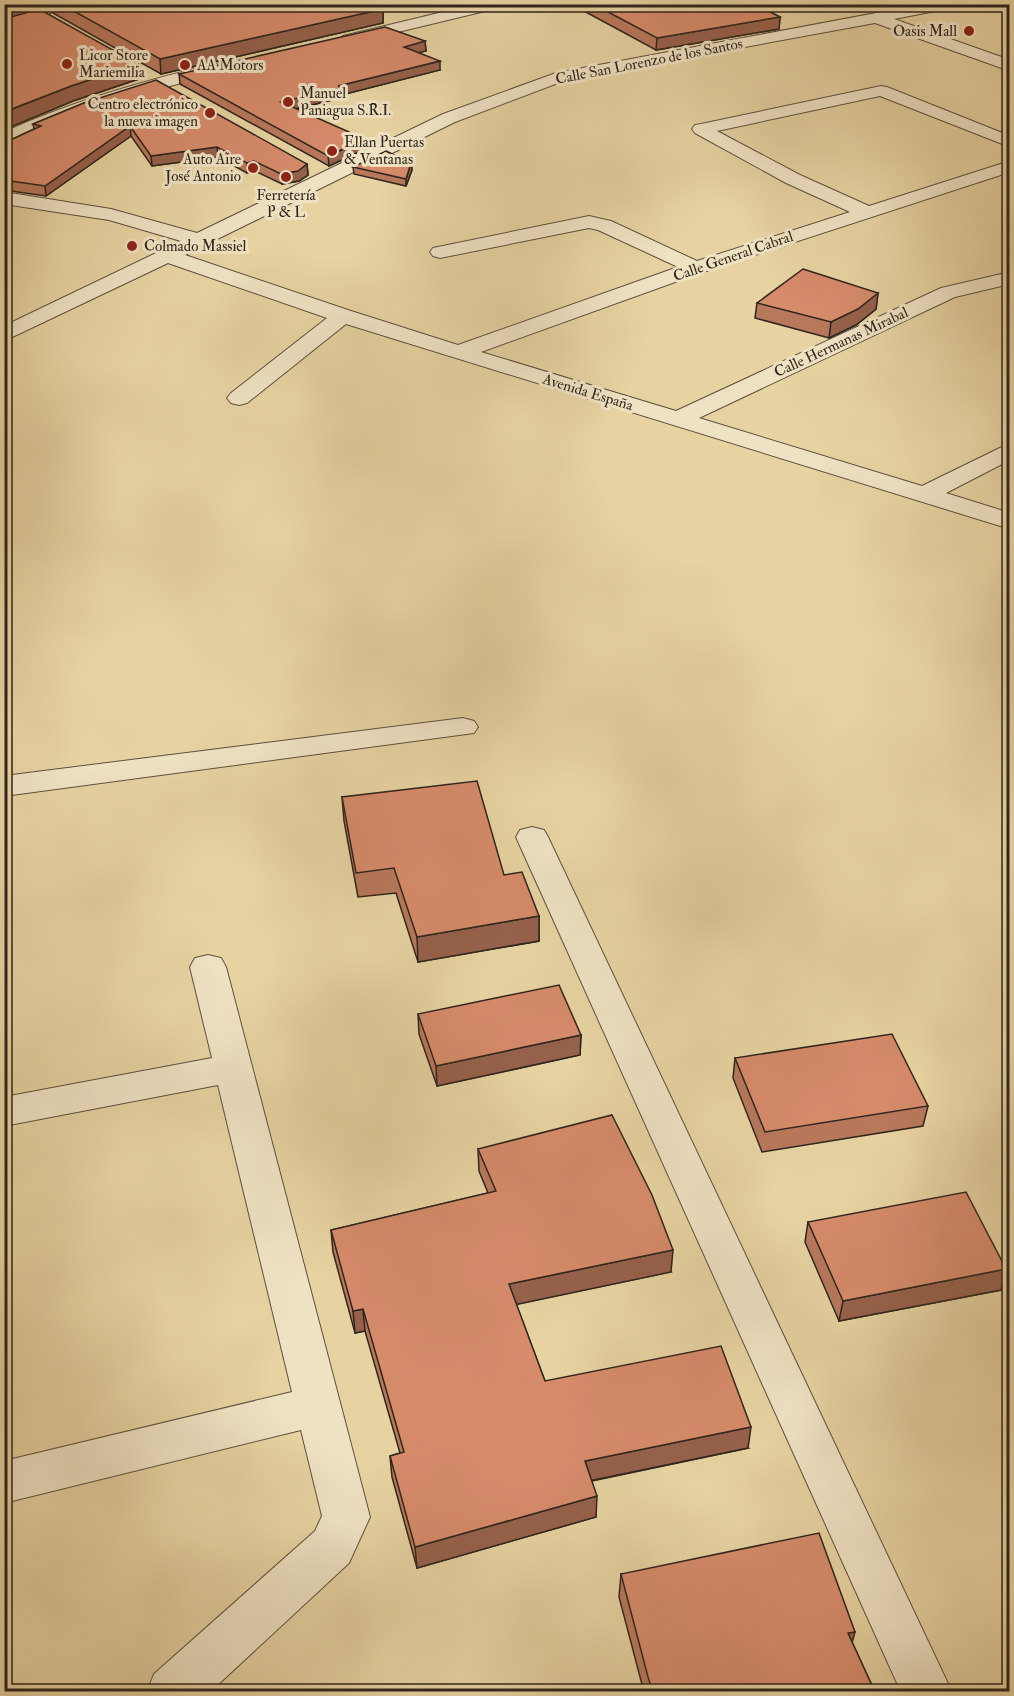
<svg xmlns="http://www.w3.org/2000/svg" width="1014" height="1696" viewBox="0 0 1014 1696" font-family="'IM FELL Double Pica',serif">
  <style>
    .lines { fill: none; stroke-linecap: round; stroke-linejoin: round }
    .minor-casing { stroke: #5d503e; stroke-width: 2 }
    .major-casing { stroke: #2f251d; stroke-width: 2 }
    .minor { fill: #efe2c3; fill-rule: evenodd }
    .major { fill: #e4ba71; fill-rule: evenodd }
    .wall { fill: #b8785c; stroke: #2f251d; stroke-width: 1.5 }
    .shaded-wall { fill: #96614b; stroke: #2f251d; stroke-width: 1.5 }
    .building { fill: #d68b6b; stroke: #2f251d; stroke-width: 1.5 }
    .poi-dot { fill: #8f2418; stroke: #efe2c3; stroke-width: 2 }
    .labels { text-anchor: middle; stroke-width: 6; stroke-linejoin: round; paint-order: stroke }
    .far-poi-label { font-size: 15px; fill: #2f251d; stroke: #efe2c3; text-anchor: start }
    .far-street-label { font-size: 15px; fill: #2f251d; stroke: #efe2c3 }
  </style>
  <rect width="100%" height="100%" fill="#e7d3a2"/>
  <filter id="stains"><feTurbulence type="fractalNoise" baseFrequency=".00333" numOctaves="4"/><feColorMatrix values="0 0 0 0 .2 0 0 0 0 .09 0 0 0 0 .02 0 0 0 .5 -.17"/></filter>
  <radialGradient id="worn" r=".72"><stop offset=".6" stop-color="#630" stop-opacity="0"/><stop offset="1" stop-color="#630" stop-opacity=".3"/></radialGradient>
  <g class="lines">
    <defs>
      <g id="minor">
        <path d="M14 4H32L78 33 75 36H65Z"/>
        <path d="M476 4H504L502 7 348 44 340 39 343 36Z"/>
        <path d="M924 4H958L951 8 894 19 1010 60V71L875 23 566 80 455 122 185 255 351 311 458 345 678 267 598 230 589 228 440 258 433 256 430 252 433 248 589 216 611 221 697 261 850 212 786 183 695 133 692 129 695 125 701 124 881 86 887 87 1010 136V147L880 96 717 131 800 175 869 206 1010 161V172L703 272 481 352 676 411 941 288 1010 272V284L955 297 699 418 922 486 1010 443V460L946 493 1010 513V529L346 324 247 403 239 405 231 403 227 398 231 393 327 318 168 263 4 341V326L181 241 109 220 4 204V192L111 209 197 233 443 114 556 73Z"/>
        <path d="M224 62 232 67 230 70 118 100 64 119 4 144V132C75 100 149 79 224 62Z"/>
        <path d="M463 718 474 721 478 727 474 733 4 796V776Z"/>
        <path d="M532 827 544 830 548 837 952 1692H901L516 837 520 830Z"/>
        <path d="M208 955 221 958 226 967 370 1517 349 1563 210 1692H147L154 1674 315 1531 322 1516 301 1430 4 1503V1461L292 1392 218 1085 4 1126V1097L212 1058 190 967 195 958Z"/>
      </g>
      <path id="major" d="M42 4H58L45 19 4 33V24L35 13Z"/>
    </defs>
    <use href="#minor" class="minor-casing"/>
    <use href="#major" class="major-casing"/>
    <use href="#minor" class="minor"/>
    <use href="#major" class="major"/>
  </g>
  <g class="wall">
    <path d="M4 4H25L26 13 139 79 73 101 8 128 4 127Z"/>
    <path d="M52 4H372L383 9V23L161 74 53 13Z"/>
    <path d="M571 4H754L780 17 779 29 656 50Z"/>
    <path d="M425 41 426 51 419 52 440 70 345 94V97L296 109 365 149 329 166 180 84 179 74Z"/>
    <path d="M84 103 307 164 308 175 299 181 282 184 255 171 247 173 218 157 152 166 131 136 46 196 4 190V143L34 129 33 124Z"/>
    <path d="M411 163 412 170 406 186 354 174 353 167Z"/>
    <path d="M878 293 876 309 856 325 829 338 755 318 757 303Z"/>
    <path d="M342 797 504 875 539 916V941L418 962 396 893 358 897 344 821Z"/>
    <path d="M418 1014 581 1035 580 1055 437 1086 419 1034Z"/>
    <path d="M735 1058 928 1106 923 1126 762 1152 733 1078Z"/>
    <path d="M478 1149 671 1272 516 1304 545 1381 748 1448 592 1481 596 1517 417 1568 392 1477 390 1456 400 1453 365 1331 355 1333 333 1252 331 1230 488 1193 479 1171Z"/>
    <path d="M808 1222 1006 1269 1001 1290 839 1321 805 1242Z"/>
    <path d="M621 1574 852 1642 875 1692H644L619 1597Z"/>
  </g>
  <g class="shaded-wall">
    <path d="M11 4H25L26 14 4 22V7Z"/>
    <path d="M383 9V23L161 74 160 59Z"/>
    <path d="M780 17 779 29 656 50 657 38Z"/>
    <path d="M425 41 426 51 405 56 404 47Z"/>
    <path d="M440 61V70L345 94V97L282 112 281 102 338 86Z"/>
    <path d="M138 64 139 79 73 101 8 128 5 112 71 86Z"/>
    <path d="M130 126 131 136 46 196 45 186Z"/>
    <path d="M365 139V149L329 166 328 156Z"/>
    <path d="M217 147 218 157 152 166 151 156Z"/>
    <path d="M254 161 255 171 247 173V163Z"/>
    <path d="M411 163 412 170 406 186V179Z"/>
    <path d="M307 164 308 175 299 181 282 184 281 174Z"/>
    <path d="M878 293 876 309 856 325 829 338 831 322Z"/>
    <path d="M539 916V941L418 962 417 937Z"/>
    <path d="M581 1035 580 1055 437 1086 436 1066Z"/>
    <path d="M673 1250 671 1272 509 1306V1284Z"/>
    <path d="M1006 1269 1001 1290 839 1321 843 1301Z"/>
    <path d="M363 1309 365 1331 355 1333 353 1311Z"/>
    <path d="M751 1427 748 1448 584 1482 585 1461Z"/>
    <path d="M597 1496 596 1517 417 1568 415 1547Z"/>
    <path d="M855 1632 849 1654 848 1633Z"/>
  </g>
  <g class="building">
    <path d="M61 4H372L383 9 160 59Z"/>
    <path d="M593 4H754L780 17 657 38Z"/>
    <path d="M39 9 138 64 71 86 4 112V19Z"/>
    <path d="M385 27 425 41 404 47 440 61 338 86 345 87 281 102 365 139 328 156 179 74Z"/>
    <path d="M156 80 307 164 298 171 281 174 254 161 247 163 217 147 151 156 130 126 45 186 4 180V143L41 126 33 124 84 103Z"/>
    <path d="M386 151 411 163 406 179 353 167Z"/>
    <path d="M803 269 878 293 858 309 831 322 757 303Z"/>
    <path d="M477 781 504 875 522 872 539 916 417 937 394 868 356 873 342 797Z"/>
    <path d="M559 985 581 1035 436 1066 418 1014Z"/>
    <path d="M892 1034 928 1106 765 1132 735 1058Z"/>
    <path d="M612 1115 652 1195 673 1250 509 1284 545 1381 721 1346 751 1427 585 1461 597 1496 415 1547 390 1456 404 1452 363 1309 353 1311 331 1230 496 1191 478 1149Z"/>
    <path d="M966 1192 1006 1269 843 1301 808 1222Z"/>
    <path d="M819 1533 855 1632 848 1633 875 1692H653L648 1677 621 1574Z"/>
  </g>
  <g class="poi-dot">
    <circle cx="969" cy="31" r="6"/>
    <circle cx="67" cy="64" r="6"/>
    <circle cx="185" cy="65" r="6"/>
    <circle cx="288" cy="102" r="6"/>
    <circle cx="210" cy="113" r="6"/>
    <circle cx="332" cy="151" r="6"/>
    <circle cx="253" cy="168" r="6"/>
    <circle cx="286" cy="177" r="6"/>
    <circle cx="132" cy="246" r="6"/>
  </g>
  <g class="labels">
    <g class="far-poi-label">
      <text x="957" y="36" text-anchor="end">Oasis Mall</text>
      <text x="79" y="60">Licor Store<tspan x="79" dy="17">Mariemilia</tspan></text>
      <text x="197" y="70">AA Motors</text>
      <text x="300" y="98">Manuel<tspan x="300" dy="17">Paniagua S.R.I.</tspan></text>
      <text x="198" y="109" text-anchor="end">Centro electrónico<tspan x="198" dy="17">la nueva imagen</tspan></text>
      <text x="344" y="147">Ellan Puertas<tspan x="344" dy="17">&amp; Ventanas</tspan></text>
      <text x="241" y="164" text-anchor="end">Auto Aire<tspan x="241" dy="17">José Antonio</tspan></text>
      <text x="286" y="200" text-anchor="middle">Ferretería<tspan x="286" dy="17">P &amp; L</tspan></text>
      <text x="144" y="251">Colmado Massiel</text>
    </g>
    <g class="far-street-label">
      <text transform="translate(649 61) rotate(-11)" y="5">Calle San Lorenzo de los Santos</text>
      <text transform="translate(733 256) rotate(-19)" y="5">Calle General Cabral</text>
      <text transform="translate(841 342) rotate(-25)" y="5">Calle Hermanas Mirabal</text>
      <text transform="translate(588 392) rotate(17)" y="5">Avenida España</text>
    </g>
  </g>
  <rect width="1014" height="1696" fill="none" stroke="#e7d3a2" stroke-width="24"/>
  <rect x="6" y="6" width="1002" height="1684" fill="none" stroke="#2f251d" stroke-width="3"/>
  <rect x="12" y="12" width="990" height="1672" fill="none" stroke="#2f251d" stroke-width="1.5"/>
  <rect width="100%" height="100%" filter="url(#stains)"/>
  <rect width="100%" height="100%" fill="url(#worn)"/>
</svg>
